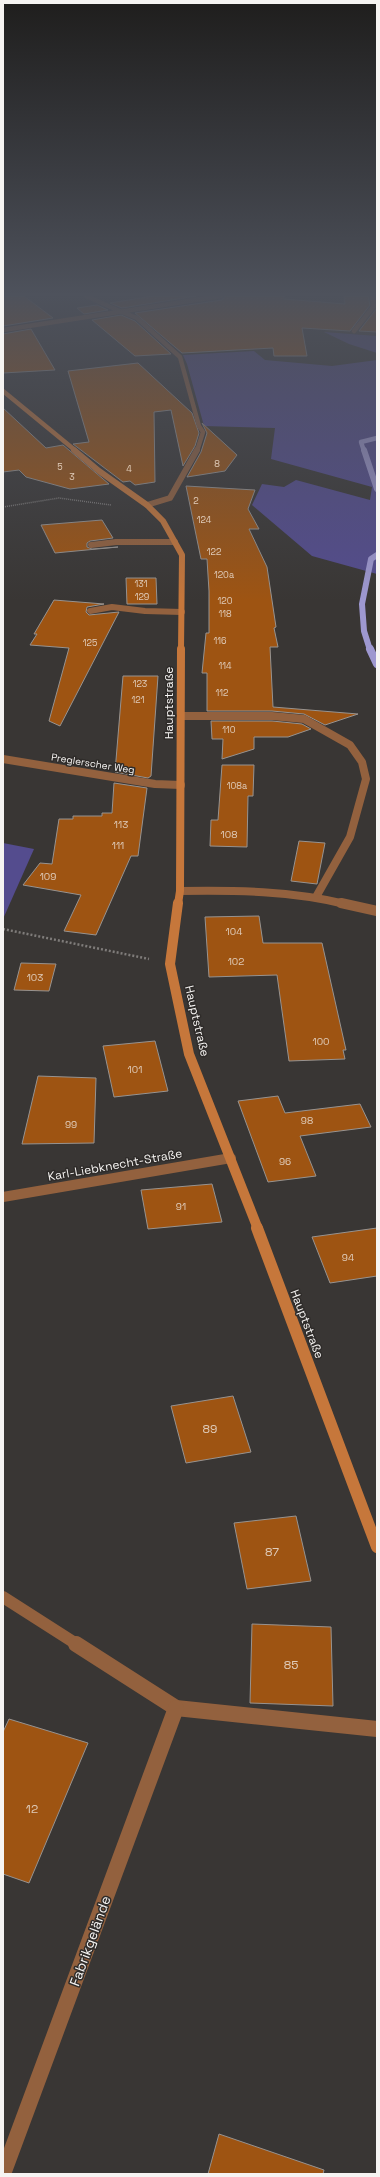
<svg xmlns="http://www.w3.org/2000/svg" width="380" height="2177" viewBox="0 0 380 2177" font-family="'Space Grotesk',sans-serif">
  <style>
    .built { fill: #483f3a }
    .green { fill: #544c8e }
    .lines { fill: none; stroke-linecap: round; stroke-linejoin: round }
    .stream-far2 { stroke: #9e98d0; stroke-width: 4.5 }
    .stream-far1 { stroke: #9e98d0; stroke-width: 6 }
    .stream { stroke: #9e98d0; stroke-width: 8 }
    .building { fill: #9e5412; stroke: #979390 }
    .path-far1 { stroke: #7f7c7a; stroke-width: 1.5; stroke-dasharray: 1 1; stroke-linecap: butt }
    .path { stroke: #7f7c7a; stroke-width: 2.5; stroke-dasharray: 2 2; stroke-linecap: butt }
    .service-far2 { stroke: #93613e; stroke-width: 4.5 }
    .service-far1 { stroke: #93613e; stroke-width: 6 }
    .service { stroke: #93613e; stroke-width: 8 }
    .minor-far5 { stroke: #93613e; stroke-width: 4.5 }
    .minor-far4 { stroke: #93613e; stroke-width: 6 }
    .minor-far3 { stroke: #93613e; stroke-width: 8 }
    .minor-far2 { stroke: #93613e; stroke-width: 10 }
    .minor-far1 { stroke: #93613e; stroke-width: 12 }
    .minor { stroke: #93613e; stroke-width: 16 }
    .tertiary { stroke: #93613e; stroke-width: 4.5 }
    .secondary-far4 { stroke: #c6773b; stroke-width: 4.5 }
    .secondary-far3 { stroke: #c6773b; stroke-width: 6 }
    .secondary-far2 { stroke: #c6773b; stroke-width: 8 }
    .secondary-far1 { stroke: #c6773b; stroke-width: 10 }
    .secondary { stroke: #c6773b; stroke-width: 12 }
    .labels { text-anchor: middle; stroke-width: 3; stroke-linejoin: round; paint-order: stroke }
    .far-number-label { font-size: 9px; fill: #e0ccba }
    .far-street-label { font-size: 10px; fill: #f6f4f2; stroke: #2f2c2a }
    .number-label { font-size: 10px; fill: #e0ccba }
    .street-label { font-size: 12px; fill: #f6f4f2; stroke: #2f2c2a }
    .near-number-label { font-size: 12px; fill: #e0ccba }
    .near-street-label { font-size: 14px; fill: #f6f4f2; stroke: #2f2c2a }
  </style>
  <rect width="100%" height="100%" fill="#393634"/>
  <path class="built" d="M343 296H377V336L324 332 342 308Z"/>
  <g class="green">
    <path d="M324 332 377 336V353L349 344Z"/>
    <path d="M254 351 265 360 332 366 377 360V574L312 556 252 505 262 484 284 487 296 480 370 500 372 487 271 459 275 428 204 426 187 364 183 355Z"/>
    <path d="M3 843 34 849 3 919Z"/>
  </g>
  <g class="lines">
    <path class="stream-far2" d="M364 451 361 442 377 438"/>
    <g class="stream-far1">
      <path d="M364 450 377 489"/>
      <path d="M370 650 364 631 362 604 371 559 377 555"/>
    </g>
    <path class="stream" d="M370 649 377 664"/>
  </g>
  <g class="building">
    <path d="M3 296H24L53 318 3 326Z"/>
    <path d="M153 296H196L122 308 110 303Z"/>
    <path d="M225 296H284V299L345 304 344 296H368L370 305 350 331 302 328 307 356H274L273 348 182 353 135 313 222 300Z"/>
    <path d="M97 305 108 310 84 314 77 308Z"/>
    <path d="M377 308V332L359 331Z"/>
    <path d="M121 315 135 321 171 354 135 356 92 320Z"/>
    <path d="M31 329 55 370 3 373V334Z"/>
    <path d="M138 363 192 413 199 433 195 446 183 466 171 410 154 412 155 482 135 485 130 481 123 482 73 444 89 442 68 371Z"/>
    <path d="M3 408 46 448 63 445 109 484 70 489 26 477 19 470 3 472Z"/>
    <path d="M202 423 237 455 225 471 187 477 201 452 207 433Z"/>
    <path d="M186 486 255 490 248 509 259 529H249L267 567 276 627 274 628 278 647H270L273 707 358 714 325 725 304 714 272 711H207V673H202L206 633H209V591L207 559H201Z"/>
    <path d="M102 520 113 538 90 541 87 543V547L92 549 118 547 55 553 41 525Z"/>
    <path d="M126 578H156L157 604H127Z"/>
    <path d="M54 600 104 604 87 607 86 612 89 615 119 612 60 726 49 721 69 648 30 645 37 634H34Z"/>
    <path d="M123 676H158L151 776 148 778 115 772Z"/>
    <path d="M211 721H272L302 724 311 729 288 737H254V749L222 759 223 739H212Z"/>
    <path d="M222 765H254L253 796H248L247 847 210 846 211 820H218Z"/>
    <path d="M114 783 147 788 138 856H131L96 935 64 931 81 895 23 885 40 863 52 864 59 819H73V816H102V813H112Z"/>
    <path d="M299 841 325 843 317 884 291 881Z"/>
    <path d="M259 916 263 943H322L346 1050H343L345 1059 289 1061 277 975 209 977 205 917Z"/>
    <path d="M21 963 56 964 49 991 14 990Z"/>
    <path d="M155 1041 168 1091 114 1097 103 1046Z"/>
    <path d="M38 1076 96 1078 94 1143 22 1144Z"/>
    <path d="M278 1096 285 1113 360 1104 371 1127 300 1136 316 1176 268 1182 238 1101Z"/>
    <path d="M212 1184 222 1222 148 1229 141 1190Z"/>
    <path d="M377 1228V1276L330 1283 312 1237Z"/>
    <path d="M233 1396 251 1452 186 1463 171 1406Z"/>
    <path d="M296 1516 311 1581 247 1589 234 1523Z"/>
    <path d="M252 1624 331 1627 333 1706 250 1703Z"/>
    <path d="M9 1719 88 1743 29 1883 3 1874V1732Z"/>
    <path d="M219 2134 324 2170 323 2174H208Z"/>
  </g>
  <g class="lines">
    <path class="path-far1" d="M3 507 59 498 111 505"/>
    <path class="path" d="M3 929 149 959"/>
    <g class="service-far2">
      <path d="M86 296 122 312"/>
      <path d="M354 331 374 306 372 296"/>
    </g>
    <g class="service-far1">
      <path d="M91 545 116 542H175"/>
      <path d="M90 611 112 607 145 611 182 612"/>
    </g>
    <g class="service">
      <path d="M182 716H272L304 719 350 745 362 762 366 779 350 837 316 897"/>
      <path d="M3 759 155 784 181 785"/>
    </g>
    <path class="minor-far5" d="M122 312 137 318 180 357 199 426 203 432 197 451"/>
    <path class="minor-far4" d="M147 505 170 498 197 450"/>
    <path class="minor-far3" d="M180 891C235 890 292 891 345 904"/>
    <g class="minor-far2">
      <path d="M341 903 377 911"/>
      <path d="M3 1197 231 1158"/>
    </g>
    <path class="minor-far1" d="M3 1597 78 1645"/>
    <g class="minor">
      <path d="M76 1644 176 1708 377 1729"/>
      <path d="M3 2174 176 1708"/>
    </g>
    <path class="tertiary" d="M3 330 221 296"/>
    <path class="secondary-far4" d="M3 391 76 451"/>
    <path class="secondary-far3" d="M74 450 99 471 147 505 163 521 182 555 181 650"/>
    <path class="secondary-far2" d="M178 904 180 891 181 649"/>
    <path class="secondary-far1" d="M178 903 170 964 189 1054 258 1229"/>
    <path class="secondary" d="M257 1228 377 1547"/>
  </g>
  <linearGradient id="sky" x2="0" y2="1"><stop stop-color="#1f1e1d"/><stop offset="0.49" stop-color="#4e525c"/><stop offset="1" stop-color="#4e525c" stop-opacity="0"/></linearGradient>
  <rect width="380" height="601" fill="url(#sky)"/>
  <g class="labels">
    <g class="far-number-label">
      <text x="217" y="467">8</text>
      <text x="60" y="470">5</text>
      <text x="129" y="472">4</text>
      <text x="72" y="480">3</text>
      <text x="196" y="504">2</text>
      <text x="204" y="523">124</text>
      <text x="214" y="555">122</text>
      <text x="224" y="578">120a</text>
      <text x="141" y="587">131</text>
      <text x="142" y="600">129</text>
      <text x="225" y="604">120</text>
      <text x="225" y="617">118</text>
      <text x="220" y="644">116</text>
      <text x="90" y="646">125</text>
      <text x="225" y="669">114</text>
      <text x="140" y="687">123</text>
      <text x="222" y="696">112</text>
      <text x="138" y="703">121</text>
      <text x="229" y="733">110</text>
      <text x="237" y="789">108a</text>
    </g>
    <g class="far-street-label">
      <text transform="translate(93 763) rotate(9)" y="4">Preglerscher Weg</text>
    </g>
    <g class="number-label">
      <text x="121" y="828">113</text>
      <text x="229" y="838">108</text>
      <text x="118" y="849">111</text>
      <text x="48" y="880">109</text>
      <text x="234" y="935">104</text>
      <text x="236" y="965">102</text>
      <text x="35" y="981">103</text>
      <text x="321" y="1045">100</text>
      <text x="135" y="1073">101</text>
      <text x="307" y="1124">98</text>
      <text x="71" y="1128">99</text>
      <text x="285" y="1165">96</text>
      <text x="181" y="1210">91</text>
      <text x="348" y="1261">94</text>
    </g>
    <g class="street-label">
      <text transform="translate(169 703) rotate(-90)" y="4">Hauptstraße</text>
      <text transform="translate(197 1021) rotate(77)" y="4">Hauptstraße</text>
      <text transform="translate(115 1165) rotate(-10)" y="4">Karl-Liebknecht-Straße</text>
      <text transform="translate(307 1324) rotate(69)" y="4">Hauptstraße</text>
    </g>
    <g class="near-number-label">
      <text x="210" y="1433">89</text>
      <text x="272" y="1556">87</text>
      <text x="291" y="1669">85</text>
      <text x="32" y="1813">12</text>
    </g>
    <g class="near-street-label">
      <text transform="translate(90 1941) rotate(-70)" y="5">Fabrikgelände</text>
    </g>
  </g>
  <rect width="380" height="2177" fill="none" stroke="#f6f4f2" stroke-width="8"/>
</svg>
